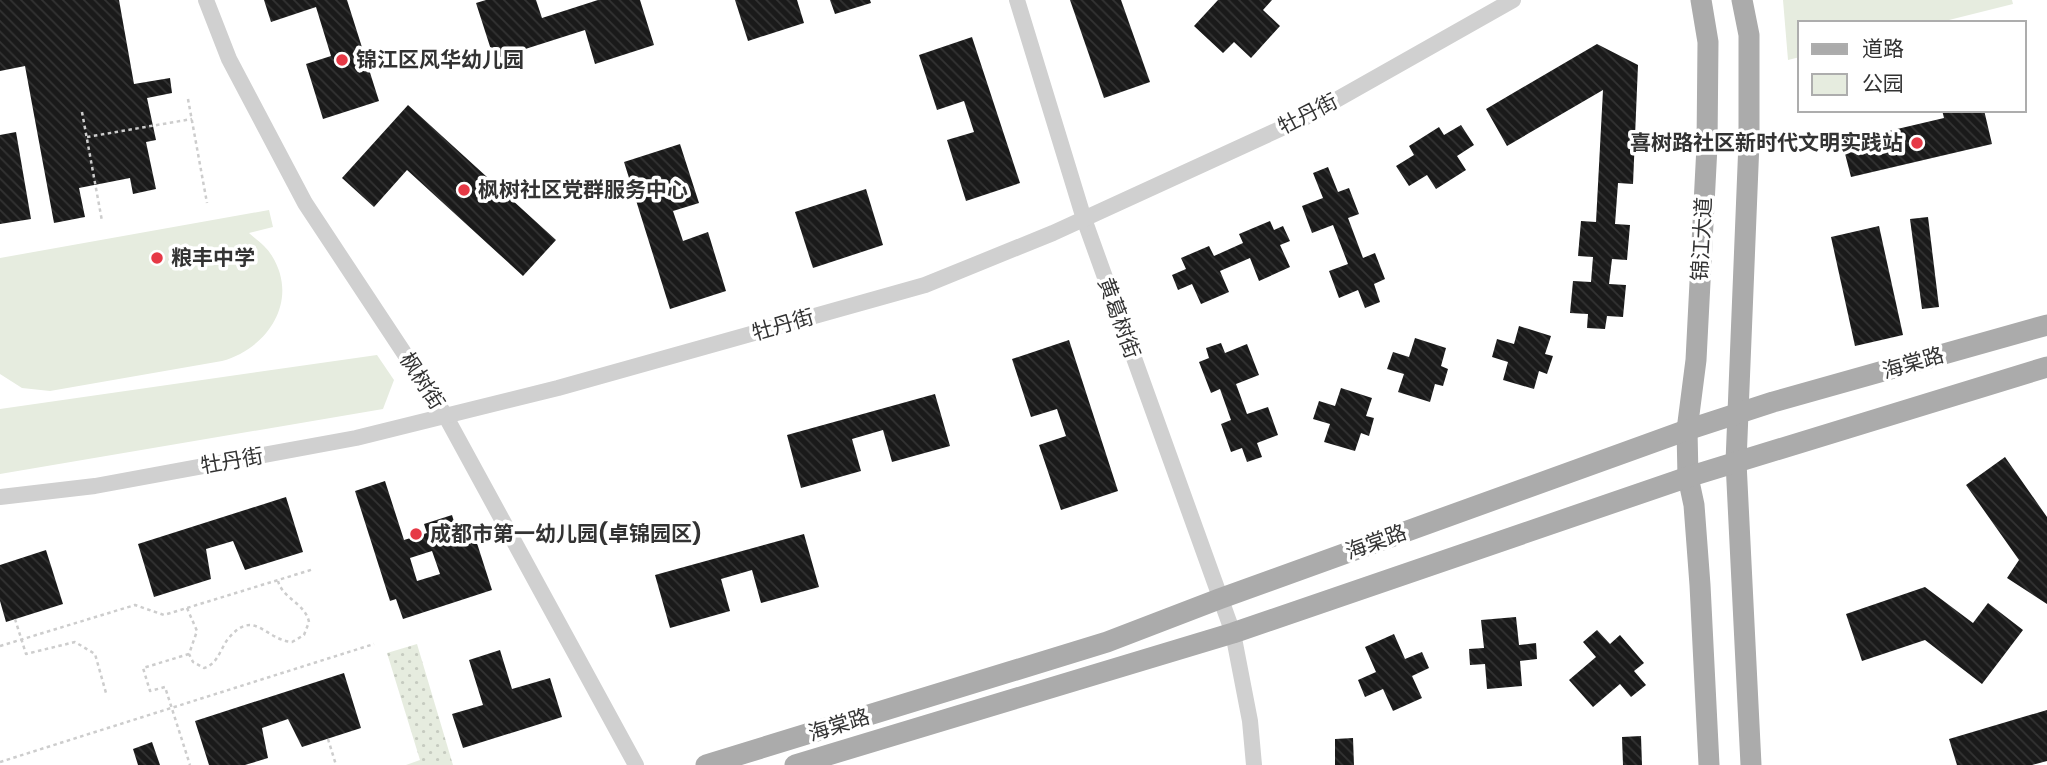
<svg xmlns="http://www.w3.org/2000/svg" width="2047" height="765" viewBox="0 0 2047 765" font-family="Poppins,'Noto Sans SC',sans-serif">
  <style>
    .grass { fill: url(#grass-dots) }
    .green { fill: #e6ecdf }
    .building { fill: url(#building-back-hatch); fill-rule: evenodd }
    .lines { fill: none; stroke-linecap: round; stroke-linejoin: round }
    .path { stroke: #cdcdcd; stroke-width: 2.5; stroke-dasharray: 3.5 3.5; stroke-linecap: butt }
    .minor { stroke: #d0d0d0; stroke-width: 16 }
    .major { stroke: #ababab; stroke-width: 21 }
    .poi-dot { fill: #e63946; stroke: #fff; stroke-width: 2.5 }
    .labels { text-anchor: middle; stroke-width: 7; stroke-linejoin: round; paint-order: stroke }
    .poi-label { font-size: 21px; font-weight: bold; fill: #333; stroke: #fff; text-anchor: start }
    .street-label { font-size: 21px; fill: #333; stroke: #fff }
  </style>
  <defs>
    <pattern id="grass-dots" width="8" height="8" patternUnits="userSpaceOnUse" patternTransform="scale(1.75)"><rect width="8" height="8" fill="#e6ecdf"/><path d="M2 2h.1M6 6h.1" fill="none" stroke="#c6cbc0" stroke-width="1.8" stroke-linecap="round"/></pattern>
    <pattern id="building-back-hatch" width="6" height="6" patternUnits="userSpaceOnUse" patternTransform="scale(1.75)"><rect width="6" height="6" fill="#1a1a1a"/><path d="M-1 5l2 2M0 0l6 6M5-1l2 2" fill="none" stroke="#333"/></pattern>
  </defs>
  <rect width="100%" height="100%" fill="#fff"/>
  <path class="grass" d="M417 644 453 765H406L420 760 387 653Z"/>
  <g class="green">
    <path d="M1783 0H2012L2013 4 1937 23H1800V57L1788 60Z"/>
    <path d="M269 210 273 227 249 233C257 240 267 247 272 256 300 301 267 349 222 361L50 391 22 388 0 374V258Z"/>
    <path d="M377 355 394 380 383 409 0 474V409Z"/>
  </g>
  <g class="building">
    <path d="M0 0H119L134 84 170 78 172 93 147 98 156 140 146 142 156 189 133 194 130 178 79 188 85 217 54 223 25 66 0 71Z"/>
    <path d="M264 0H347L379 101 323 119 306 64 331 56 316 7 271 22Z"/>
    <path d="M486 0H536L542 18 598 0H640L654 45 595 64 585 30 494 59 476 3Z"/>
    <path d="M735 0H797L804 23 748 41Z"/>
    <path d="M830 0H870L871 3 835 14Z"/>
    <path d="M1070 0H1121L1150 82 1104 98Z"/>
    <path d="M1218 0H1272L1263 10 1280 26 1251 58 1234 42 1223 53 1194 26Z"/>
    <path d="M972 37 1020 183 966 201 947 140 974 132 964 101 937 110 919 55Z"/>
    <path d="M1597 44 1638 65 1633 184 1618 183 1615 224 1630 225 1627 260 1612 259 1609 284 1626 285 1623 317 1607 316 1605 329 1587 328 1588 314 1570 313 1573 281 1591 282 1593 257 1578 256 1581 221 1596 222 1603 90 1507 146 1486 109Z"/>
    <path d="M408 105 556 240 523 276 407 170 374 207 342 178Z"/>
    <path d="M1942 110H1984L1992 144 1851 177 1842 142 1944 118Z"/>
    <path d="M1461 125 1474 145 1457 156 1466 170 1436 189 1427 175 1409 186 1396 166 1414 155 1409 146 1439 127 1444 135Z"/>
    <path d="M16 132 31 219 0 224V135Z"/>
    <path d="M680 144 699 203 673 211 683 241 708 232 726 291 670 309 624 162Z"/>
    <path d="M1328 167 1338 192 1349 188 1359 214 1348 218 1363 258 1375 253 1385 279 1374 284 1380 302 1365 308 1358 290 1339 298 1329 271 1348 264 1333 225 1312 233 1302 206 1323 198 1313 173Z"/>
    <path d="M866 189 883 245 813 268 795 212Z"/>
    <path d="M1928 217 1939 307 1922 309 1910 219Z"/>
    <path d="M1270 221 1274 230 1283 226 1290 241 1280 245 1290 267 1259 281 1250 258 1220 271 1229 292 1201 304 1192 284 1178 290 1172 275 1186 269 1181 258 1209 246 1214 256 1243 243 1239 234Z"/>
    <path d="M1879 226 1903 335 1855 346 1831 237Z"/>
    <path d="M1519 326 1551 336 1545 354 1553 356 1547 374 1539 371 1534 389 1503 380 1508 362 1492 357 1497 339 1514 344Z"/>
    <path d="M1415 338 1446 348 1441 366 1448 369 1443 386 1435 384 1430 402 1398 392 1404 374 1387 369 1393 352 1409 357Z"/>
    <path d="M1069 340 1118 491 1061 510 1039 445 1066 436 1057 409 1031 417 1012 359Z"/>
    <path d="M1221 343 1225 353 1247 344 1259 375 1236 384 1247 414 1268 407 1278 435 1257 443 1262 457 1247 462 1242 448 1231 452 1221 424 1231 420 1220 389 1211 393 1199 362 1209 358 1206 348Z"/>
    <path d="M1341 388 1372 398 1366 416 1374 418 1369 436 1361 433 1355 451 1324 442 1330 424 1313 419 1319 401 1335 406Z"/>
    <path d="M935 394 950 446 892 462 883 430 852 439 861 471 801 488 787 435Z"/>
    <path d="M2005 457 2047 517V604L2007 578 2019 560 1966 485Z"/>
    <path d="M385 481 404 540 427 533 424 524 452 515 460 541 475 537 492 590 403 619 396 599 390 601 355 491ZM432 551 440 574 417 581 410 558Z"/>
    <path d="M286 497 303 552 245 570 233 541 206 549 211 579 154 597 138 544Z"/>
    <path d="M804 534 819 587 761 603 752 570 721 579 730 611 670 628 655 575Z"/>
    <path d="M46 550 63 604 6 622 0 601V565Z"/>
    <path d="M1925 587 1973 623 1988 603 2023 630 1982 684 1925 640 1862 661 1846 614Z"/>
    <path d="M1516 617 1519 645 1536 643 1537 659 1520 661 1522 686 1487 689 1485 664 1470 665 1469 649 1484 648 1481 620Z"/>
    <path d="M1597 630 1610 644 1620 635 1644 663 1634 671 1646 685 1631 697 1620 684 1593 707 1569 680 1596 657 1583 642Z"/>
    <path d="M1394 634 1405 659 1422 652 1429 668 1412 676 1422 698 1393 711 1383 689 1365 697 1358 680 1376 672 1365 647Z"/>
    <path d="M500 650 512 689 550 678 562 717 463 748 452 714 483 705 469 660Z"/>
    <path d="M344 673 361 728 302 747 288 719 262 728 268 758 245 765H209L195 721Z"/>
    <path d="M2047 710V761L2032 765H1957L1949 739Z"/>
    <path d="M1641 736 1642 765H1623L1622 737Z"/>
    <path d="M1353 738 1354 765H1335V739Z"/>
    <path d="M152 742 160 765H138L133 749Z"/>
  </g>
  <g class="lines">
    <g class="path">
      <path d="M188 99 207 203"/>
      <path d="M82 112 102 221"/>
      <path d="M87 137 192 119"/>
      <path d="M187 608 197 631 189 654 193 662 204 668C218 664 220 649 228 639 254 607 265 640 292 642L304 635 309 622C305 603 283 599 278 581"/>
      <path d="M15 619 26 654 75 642 95 654 106 693"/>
      <path d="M0 646 135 605 164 615 314 569"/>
      <path d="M189 654 143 668 150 691 165 687 190 765"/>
      <path d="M328 739 336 765"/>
      <path d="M0 762 374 644"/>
    </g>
    <g class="minor">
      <path d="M206 0 229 59 305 203 445 415 636 765"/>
      <path d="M1017 0 1084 219 1233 633 1250 721 1254 765"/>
      <path d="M0 497 95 486 356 438 558 388 925 285 1053 233 1306 117 1513 0"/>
    </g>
    <g class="major">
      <path d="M1701 0 1708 42 1707 146 1696 360 1687 430 1688 477 1694 505 1700 585 1709 765"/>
      <path d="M1742 0 1749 35V142L1736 462 1751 765"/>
      <path d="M706 765 1107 642 1219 599 1687 430 1773 402 2047 325"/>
      <path d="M795 765 1233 633 1688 477 2047 367"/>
    </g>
  </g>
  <g class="poi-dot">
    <circle cx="342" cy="60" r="7"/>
    <circle cx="1917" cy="143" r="7"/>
    <circle cx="464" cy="190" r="7"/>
    <circle cx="157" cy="258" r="7"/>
    <circle cx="416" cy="534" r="7"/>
  </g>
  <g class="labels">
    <g class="poi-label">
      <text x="356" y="67">锦江区风华幼儿园</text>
      <text x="1903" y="150" text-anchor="end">喜树路社区新时代文明实践站</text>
      <text x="478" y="197">枫树社区党群服务中心</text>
      <text x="171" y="265">粮丰中学</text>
      <text x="430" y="541">成都市第一幼儿园(卓锦园区)</text>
    </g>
    <g class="street-label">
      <text transform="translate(1308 114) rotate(-27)" y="7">牡丹街</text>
      <text transform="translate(1702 239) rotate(-87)" y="7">锦江大道</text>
      <text transform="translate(1119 318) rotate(70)" y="7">黄葛树街</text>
      <text transform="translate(783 325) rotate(-16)" y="7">牡丹街</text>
      <text transform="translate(1913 363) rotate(-16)" y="7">海棠路</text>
      <text transform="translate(422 381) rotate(57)" y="7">枫树街</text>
      <text transform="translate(232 461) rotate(-10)" y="7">牡丹街</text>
      <text transform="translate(1376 542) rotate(-20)" y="7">海棠路</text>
      <text transform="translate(839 725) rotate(-17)" y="7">海棠路</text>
    </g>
  </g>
  <rect x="1798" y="21" width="228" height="91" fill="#ffffff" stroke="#adadad" stroke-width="2"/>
  <rect x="1812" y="44" width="35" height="10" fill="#ababab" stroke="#adadad" stroke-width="2"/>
  <text x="1862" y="56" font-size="21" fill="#333333">道路</text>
  <rect x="1812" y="74" width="35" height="21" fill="#e6ecdf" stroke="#adadad" stroke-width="2"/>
  <text x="1862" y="91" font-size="21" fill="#333333">公园</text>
</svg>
